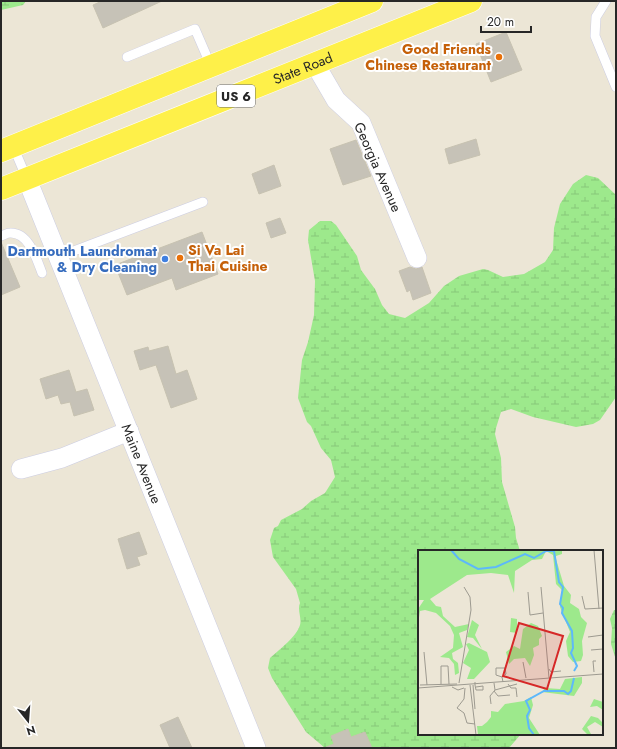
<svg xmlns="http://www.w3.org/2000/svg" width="617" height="749" viewBox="0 0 617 749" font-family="Jost,sans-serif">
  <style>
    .wetland { fill: url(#wetland-marsh) }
    .building { fill: #c6c2b7; stroke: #c7c2b1 }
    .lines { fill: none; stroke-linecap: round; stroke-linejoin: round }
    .lane-casing { stroke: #cccde2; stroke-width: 10 }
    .street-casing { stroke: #cccde2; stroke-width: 20 }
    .primary-casing { stroke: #fff; stroke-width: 23 }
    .lane { stroke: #fff; stroke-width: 9 }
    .street { stroke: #fff; stroke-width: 19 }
    .primary { stroke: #fef049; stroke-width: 22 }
    .food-dot { fill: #e8710a; stroke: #fff; stroke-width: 1.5 }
    .shop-dot { fill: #3f7fe0; stroke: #fff; stroke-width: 1.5 }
    .labels { text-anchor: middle; stroke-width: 4; stroke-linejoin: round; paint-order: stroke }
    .shield { fill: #fff; stroke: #686868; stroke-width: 1 }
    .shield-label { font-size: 13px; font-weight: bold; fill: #272727 }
    .food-label { font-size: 14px; font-weight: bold; fill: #c56008; stroke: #fff; text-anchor: end }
    .street-label { font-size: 14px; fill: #272727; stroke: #fff }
    .shop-label { font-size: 14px; font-weight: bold; fill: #366cbe; stroke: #fff; text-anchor: end }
    .inset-river { fill: none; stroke: #5db8fa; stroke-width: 2 }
    .inset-road { fill: none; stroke: #9d9a90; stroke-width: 1 }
    .view { fill: #d62828; fill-opacity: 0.15; stroke: #d62828; stroke-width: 2 }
    .inset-edge { fill: none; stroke: #272727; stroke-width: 2 }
  </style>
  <defs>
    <pattern id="wetland-marsh" width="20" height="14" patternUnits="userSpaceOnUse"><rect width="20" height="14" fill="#9de98c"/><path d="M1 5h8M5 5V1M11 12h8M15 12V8" fill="none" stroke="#87c879"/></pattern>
  </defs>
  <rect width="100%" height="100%" fill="#ece6d6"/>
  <g class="wetland">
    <path d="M1 1H26L23 5 1 10Z"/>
    <path d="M586 175 598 178 616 195V397L600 420 593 424 576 427 533 417 511 409 501 412 496 428 495 434 501 458 502 482 515 527 516 538 520 551H419V734H521L509 748H325L306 732 272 678 268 668 270 658C279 650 297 636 300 625 302 618 297 610 300 603L296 589 273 557 270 540 274 528 278 526 281 520 302 509 311 501 325 493 335 477 331 460 321 448 311 426 307 422 298 398 302 360 308 342 314 315 315 281 308 240 309 230 320 221H331L336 225 357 256 361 270 375 289 382 305 389 314 405 318 429 303 444 286 459 276 483 269 488 270 503 277 524 274 545 262 553 250 554 228 560 204 573 184Z"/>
    <path d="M614 610H616V660L611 644 612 628 610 619Z"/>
  </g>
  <g class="building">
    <path d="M102 1H162L103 28 93 5Z"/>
    <path d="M506 32 522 70 491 82 476 44Z"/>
    <path d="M476 139 480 155 449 164 445 149Z"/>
    <path d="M356 140 371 176 343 185 330 149Z"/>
    <path d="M274 165 281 186 259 194 252 174Z"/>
    <path d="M280 218 286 233 271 238 266 223Z"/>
    <path d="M202 232 218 274 176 290 172 278 127 295 115 265Z"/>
    <path d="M1 242 20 287 1 295Z"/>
    <path d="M410 267 416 269 422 267 431 293 413 300 410 290 407 292 399 271Z"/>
    <path d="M168 346 176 374 187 370 197 399 171 408 156 365 140 370 134 351 148 347 149 351Z"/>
    <path d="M69 370 76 392 87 389 94 410 74 416 70 402 61 404 58 395 46 399 40 379Z"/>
    <path d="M139 532 147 554 137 557 140 565 127 569 118 539Z"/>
    <path d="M178 717 192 748H170L160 725Z"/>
    <path d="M348 729 351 737 365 732 372 748H326V747L334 744 331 736Z"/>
  </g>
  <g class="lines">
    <defs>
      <g id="lane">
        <path d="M606 1 596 17 595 36 616 87"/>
        <path d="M127 57 195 29 211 66"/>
        <path d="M13 146 27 179"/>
        <path d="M1 236C4 235 7 233 10 233 29 232 37 260 42 273"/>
        <path d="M58 257 203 202"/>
      </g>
      <g id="street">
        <path d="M315 64 336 100 361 123 417 258"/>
        <path id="s1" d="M27 179 256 748"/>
        <path d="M21 469 62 458 129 431"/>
      </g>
      <g id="primary">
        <path d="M1 151 372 1"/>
        <path id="s2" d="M1 189 471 1"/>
      </g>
    </defs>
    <use href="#lane" class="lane-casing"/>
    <use href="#street" class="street-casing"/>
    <use href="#primary" class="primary-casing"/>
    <use href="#lane" class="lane"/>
    <use href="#street" class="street"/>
    <use href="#primary" class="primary"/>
  </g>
  <g class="food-dot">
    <circle cx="499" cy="57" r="4"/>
    <circle cx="180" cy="258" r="4"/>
  </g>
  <circle class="shop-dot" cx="165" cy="259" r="4"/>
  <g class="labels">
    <rect class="shield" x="217" y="85" width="38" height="22" rx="3"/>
    <g class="shield-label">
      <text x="236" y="101">US 6</text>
    </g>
    <g class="food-label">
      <text x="491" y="54">Good Friends<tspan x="491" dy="16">Chinese Restaurant</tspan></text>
      <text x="188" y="255" text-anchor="start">Si Va Lai<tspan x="188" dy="16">Thai Cuisine</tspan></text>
    </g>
    <g class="street-label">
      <text dy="5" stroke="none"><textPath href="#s2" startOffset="325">State Road</textPath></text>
      <text transform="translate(378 167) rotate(66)" y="5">Georgia Avenue</text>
      <text dy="5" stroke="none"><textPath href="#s1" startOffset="307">Maine Avenue</textPath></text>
    </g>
    <g class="shop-label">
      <text x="157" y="256">Dartmouth Laundromat<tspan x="157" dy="16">&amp; Dry Cleaning</tspan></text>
    </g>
  </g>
  <g transform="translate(418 550)">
    <rect width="185" height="185" fill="#ece6d6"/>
    <path d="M0 0H144V4L138 6V9L146 36 153 45 152 53 161 59 163 67 169 73 164 91 165 105 163 111 155 112 150 106 148 91 152 82 142 57 144 40 138 34 135 5 128 1 124 9 114 10 97 21 96 43 90 25 73 23 49 25 12 49 18 56 23 57 25 66 37 77 51 74 49 80 41 83 45 97 34 103 35 109 40 113 41 123 37 125 36 114 31 108 22 107 35 98 36 85 32 76 18 63 7 60 2 61 0 74V59L6 50H0ZM93 68 99 69V83L92 82ZM54 70 61 75 57 85 64 99 55 88 49 87ZM113 73 120 76 124 86 121 89V95L115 98 116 105 112 116 107 108 96 109 91 114 88 102 96 96 102 99 105 79ZM51 93 69 102 72 112 56 129H49L53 118 45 113 51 100 48 94ZM164 127V133L156 146 124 142 127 138 142 139 147 129ZM113 147 115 155 111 168 122 185H60L59 176H64L69 172 73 167V161L80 162 87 154 106 151ZM176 149 185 152V160L179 156 172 157ZM173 166 180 168 185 173V177L177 172 169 177 173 184 170 185 164 179Z" fill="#9de98c"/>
    <path class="inset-river" d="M33 0 41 9 60 19 78 17 107 4 116 8 128 1H136L141 32 145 37 142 54 145 58 144 63 154 81 155 98 153 103 159 116 156 121M116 185 111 178 109 166 112 160 108 151 126 141H146L150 144 153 141 156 128"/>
    <path class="inset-road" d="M176 0 181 59M123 37 131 128M110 42 112 65 125 63M164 46 167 59 185 58M170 87 185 85M173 100 185 99M6 102 9 135M105 112 108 128M131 119 133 122 143 121M176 122 175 111H178M84 127 88 124 87 118H78V125L84 127 85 132M57 132V135L58 140H65V136L58 137M41 133 53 60 52 47 46 37M23 134V116H30L31 134M90 134 93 138H98L99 147M2 135 39 134M52 135 58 185M55 135 57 159M34 137 40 140 46 138M0 138 185 124M47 138 46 149 39 158 46 163 49 173 57 174M77 140 99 134M76 141 80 146 92 145M73 154 72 146 77 140 76 133"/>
    <path class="view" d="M101 73 145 86 129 139 85 126Z"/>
    <rect width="185" height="185" class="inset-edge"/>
  </g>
  <rect width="617" height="749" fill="none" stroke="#272727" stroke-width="4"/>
  <g transform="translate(28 721) rotate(163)" stroke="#ffffff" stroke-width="3" paint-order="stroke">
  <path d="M0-3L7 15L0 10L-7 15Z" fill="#272727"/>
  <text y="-6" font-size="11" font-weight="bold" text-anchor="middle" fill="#272727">N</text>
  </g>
  <path d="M481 26v6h50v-6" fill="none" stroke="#272727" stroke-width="2"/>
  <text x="487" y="26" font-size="12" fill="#272727" stroke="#ffffff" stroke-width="3" paint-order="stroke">20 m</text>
</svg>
